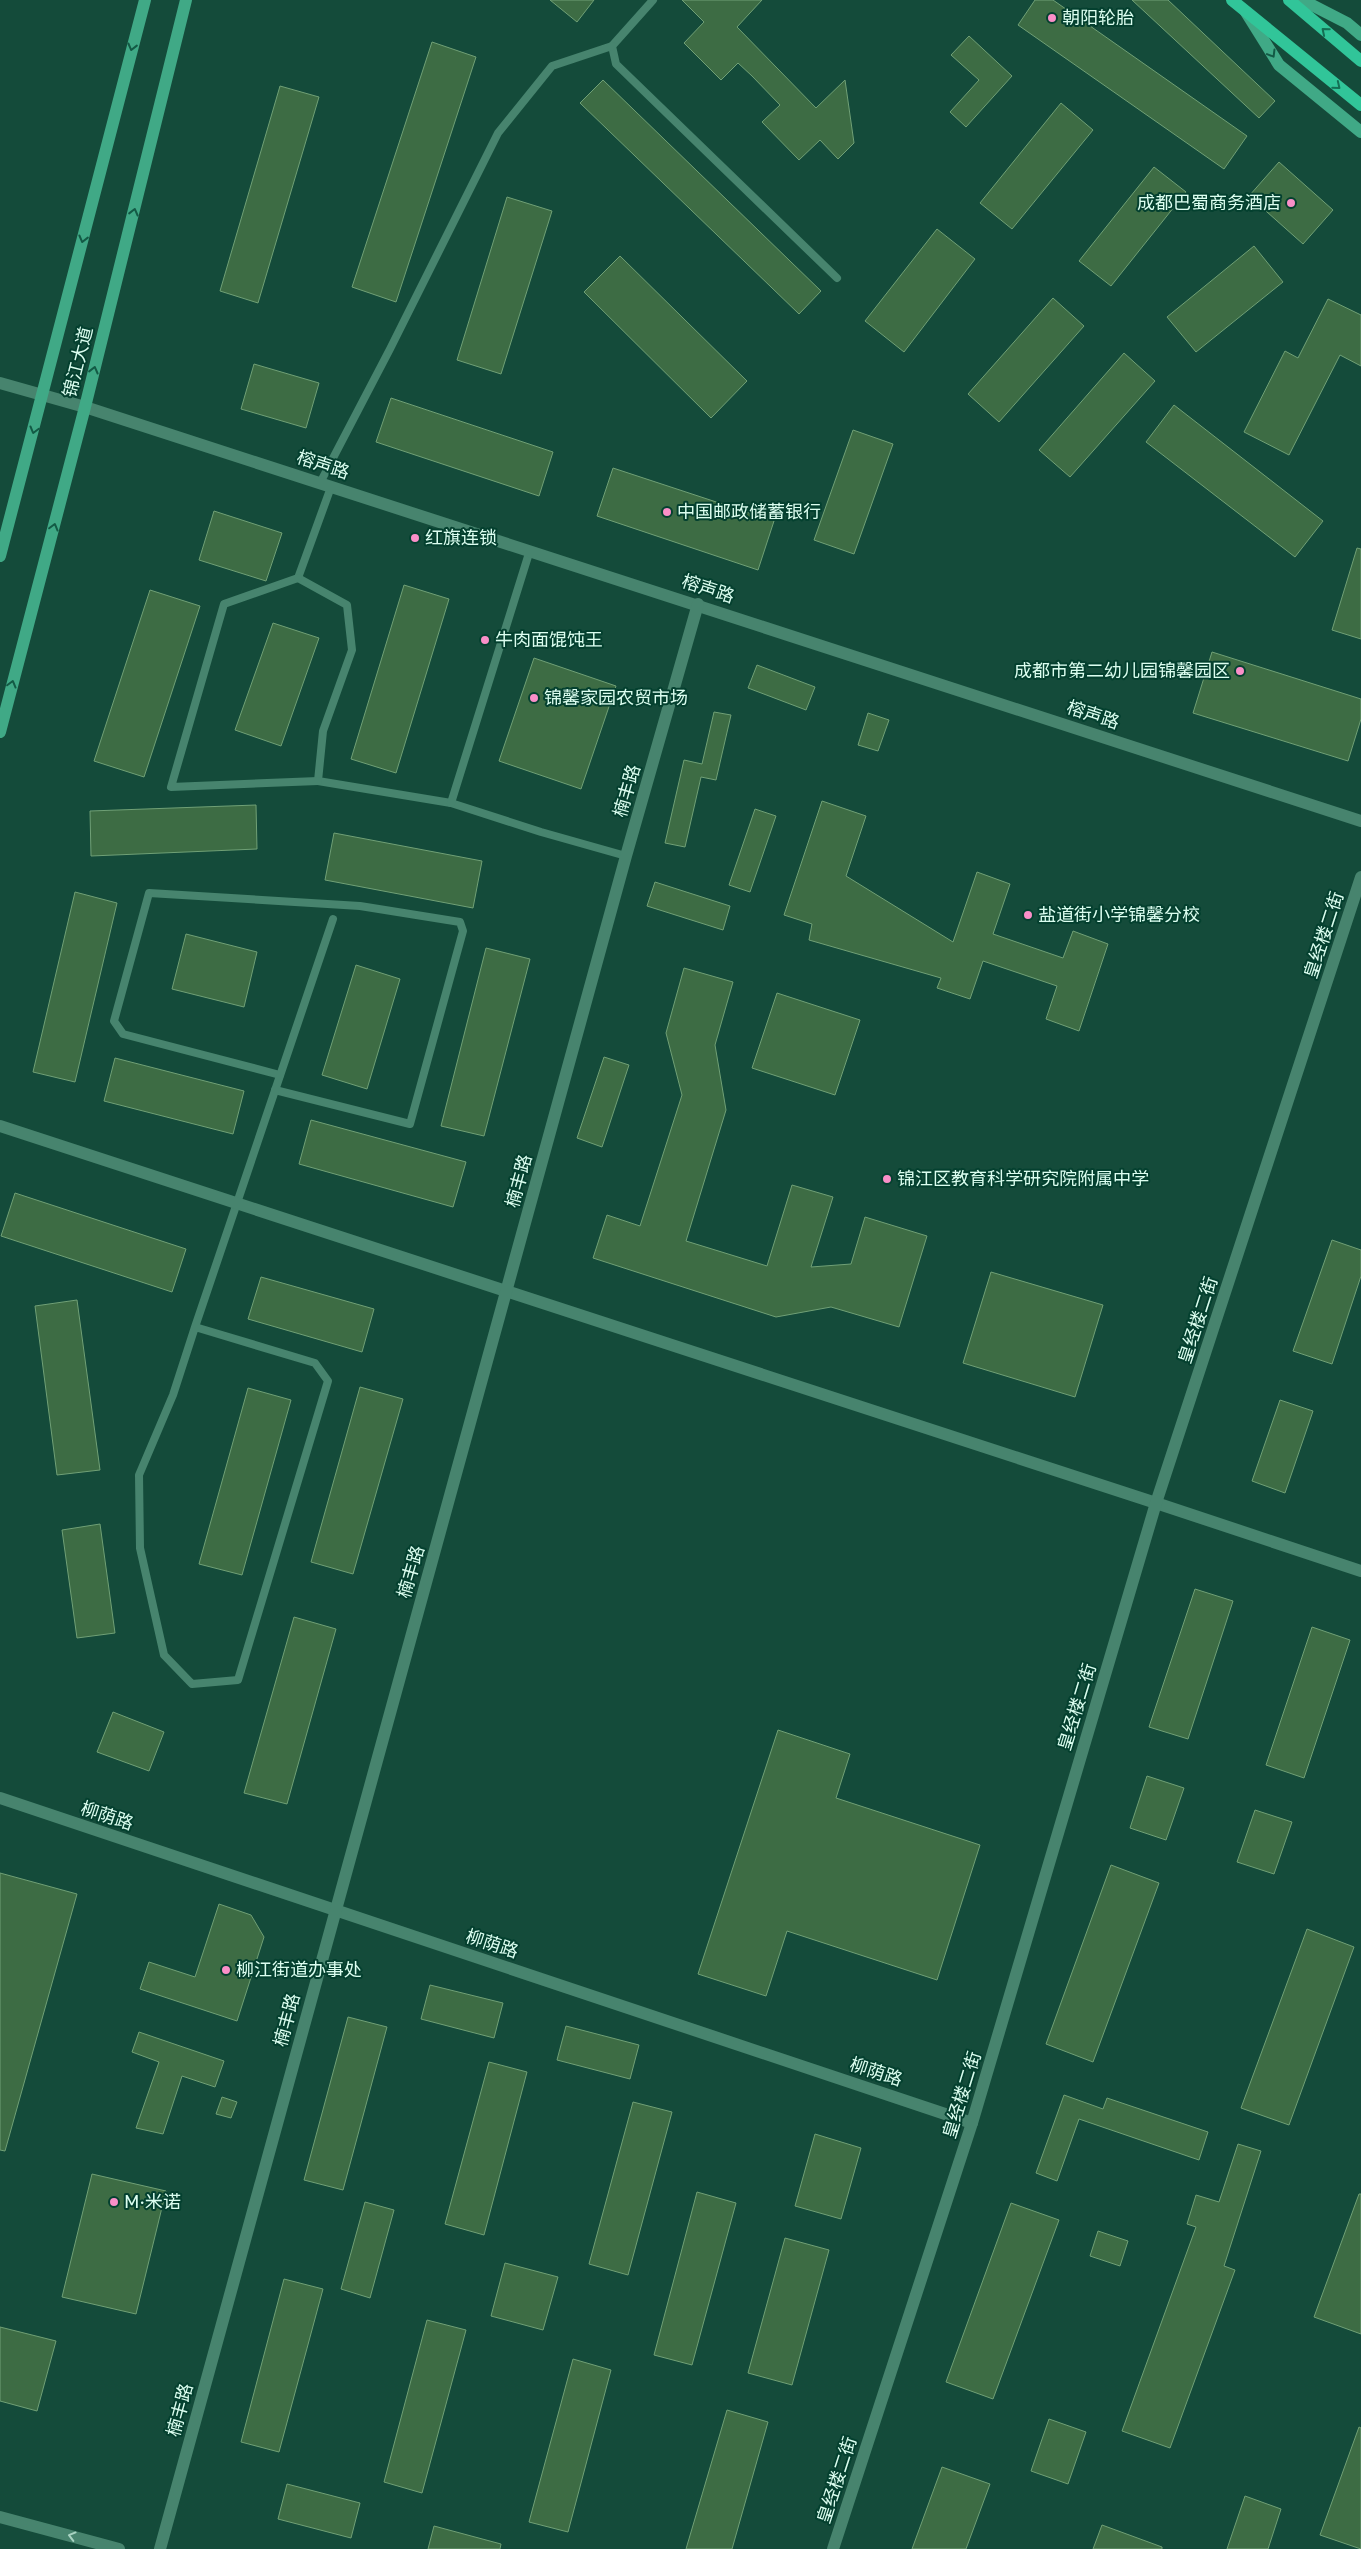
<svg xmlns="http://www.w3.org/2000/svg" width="1361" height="2549" viewBox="0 0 1361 2549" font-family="'Golos Text','Noto Sans SC',sans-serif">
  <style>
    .building { fill: #3d6c44; stroke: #70a076 }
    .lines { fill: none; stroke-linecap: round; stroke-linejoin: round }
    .service { stroke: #47846e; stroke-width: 8 }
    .minor { stroke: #47846e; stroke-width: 12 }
    .tertiary { stroke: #47846e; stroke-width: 12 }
    .secondary { stroke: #40a986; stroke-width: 12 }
    .primary { stroke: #31c599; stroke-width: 12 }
    .oneway { stroke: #146f54 }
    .oneway2 { stroke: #135a45 }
    .oneway3 { stroke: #a8d3c2 }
    .poi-dot { fill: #fa8fc8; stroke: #04402f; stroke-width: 2 }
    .labels { text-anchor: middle; stroke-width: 4; stroke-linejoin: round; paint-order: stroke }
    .poi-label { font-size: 18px; fill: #dcfef0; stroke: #04402f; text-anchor: start }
    .street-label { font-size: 18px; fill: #dcfef0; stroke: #04402f }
  </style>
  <rect width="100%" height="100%" fill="#144b3a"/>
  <g class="building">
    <path d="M550 0H594L577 22Z"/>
    <path d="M682 0H762L737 27 816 108 845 80 854 143 838 159 820 140 799 160 762 122 780 105 752 76 738 63 721 80 684 43 704 22Z"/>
    <path d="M1035 0H1053L1247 136 1224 169 1018 25Z"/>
    <path d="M1132 0H1168L1275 101 1259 118Z"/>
    <path d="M969 36 1012 76 966 127 950 112 979 80 951 55Z"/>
    <path d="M432 42 476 57 396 302 352 287Z"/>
    <path d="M603 80 821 291 799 314 580 103Z"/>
    <path d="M280 86 319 97 258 303 220 291Z"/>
    <path d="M1061 103 1093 130 1012 229 980 203Z"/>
    <path d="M1279 162 1333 210 1303 244 1249 196Z"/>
    <path d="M1154 167 1186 192 1111 286 1079 261Z"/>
    <path d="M507 197 552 211 501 374 457 360Z"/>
    <path d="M937 229 975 259 904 352 865 321Z"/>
    <path d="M1254 246 1283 282 1196 352 1167 317Z"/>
    <path d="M620 256 747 381 711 418 584 292Z"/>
    <path d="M1053 298 1084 326 999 422 968 394Z"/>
    <path d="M1328 299 1361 315V366L1340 355 1289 455 1244 432 1285 351 1298 358Z"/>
    <path d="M1124 353 1155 381 1070 477 1039 450Z"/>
    <path d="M254 364 319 383 306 428 241 409Z"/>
    <path d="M391 398 553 452 539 496 376 442Z"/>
    <path d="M1174 405 1323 521 1295 557 1146 442Z"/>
    <path d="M853 430 893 444 854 554 814 540Z"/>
    <path d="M613 468 774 521 758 570 597 516Z"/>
    <path d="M214 511 282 533 266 581 199 560Z"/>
    <path d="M1357 548 1361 549V639L1332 630Z"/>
    <path d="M404 585 449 599 396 773 351 759Z"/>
    <path d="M150 590 200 606 144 777 94 761Z"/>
    <path d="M273 623 319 638 281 746 235 730Z"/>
    <path d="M1212 652 1361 699V719L1348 761 1193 713Z"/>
    <path d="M534 658 616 686 581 789 499 761Z"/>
    <path d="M757 665 815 687 806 710 748 688Z"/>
    <path d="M714 712 731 715 716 780 701 777 685 847 665 843 684 760 702 764Z"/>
    <path d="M868 713 889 720 878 751 858 745Z"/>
    <path d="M822 801 866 816 846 876 953 942 977 872 1010 884 993 934 1063 958 1073 931 1108 944 1079 1031 1046 1019 1057 986 983 961 970 999 937 988 941 978 809 940 812 924 784 915Z"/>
    <path d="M256 805 257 849 91 856 90 811Z"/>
    <path d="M755 809 776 816 750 892 729 885Z"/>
    <path d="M334 833 482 861 473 908 325 880Z"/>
    <path d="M655 882 730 906 723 930 647 906Z"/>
    <path d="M75 892 117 903 75 1082 33 1072Z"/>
    <path d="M186 934 257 952 244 1007 172 989Z"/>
    <path d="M486 948 530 959 484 1136 441 1126Z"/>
    <path d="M356 965 400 979 367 1089 322 1075Z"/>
    <path d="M684 968 733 982 715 1045 726 1110 686 1241 767 1266 792 1185 833 1197 811 1267 851 1264 865 1217 927 1236 899 1327 831 1307 776 1317 593 1258 607 1215 640 1226 682 1095 666 1033Z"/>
    <path d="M777 993 860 1020 835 1095 752 1068Z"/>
    <path d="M604 1057 629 1065 602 1147 577 1138Z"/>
    <path d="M115 1058 244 1091 233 1134 104 1101Z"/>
    <path d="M311 1120 466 1162 453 1207 299 1164Z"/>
    <path d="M15 1193 186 1249 172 1292 1 1236Z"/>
    <path d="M1332 1240 1361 1250V1276L1332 1364 1293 1351Z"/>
    <path d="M991 1272 1103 1305 1075 1397 963 1363Z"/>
    <path d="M261 1277 374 1309 362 1352 248 1319Z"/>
    <path d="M77 1300 100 1470 57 1475 35 1306Z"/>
    <path d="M360 1387 403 1399 353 1574 311 1562Z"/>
    <path d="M248 1388 291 1400 242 1575 199 1564Z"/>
    <path d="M1280 1400 1313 1411 1285 1493 1252 1481Z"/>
    <path d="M100 1524 115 1633 77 1638 62 1530Z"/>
    <path d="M1195 1589 1233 1601 1188 1739 1149 1727Z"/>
    <path d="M294 1617 336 1629 287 1804 244 1793Z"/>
    <path d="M1312 1627 1350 1640 1304 1778 1266 1765Z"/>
    <path d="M113 1712 164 1732 149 1771 97 1752Z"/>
    <path d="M778 1730 850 1754 836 1798 980 1845 937 1980 787 1931 766 1996 698 1974Z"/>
    <path d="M1147 1776 1184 1788 1166 1840 1130 1828Z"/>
    <path d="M1255 1810 1292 1822 1274 1874 1237 1862Z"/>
    <path d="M1111 1865 1159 1883 1093 2062 1046 2044Z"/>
    <path d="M0 1873 77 1894 5 2151 0 2150Z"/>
    <path d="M219 1904 251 1915 264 1937 237 2021 140 1989 149 1962 195 1977Z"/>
    <path d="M1307 1929 1354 1947 1289 2125 1241 2108Z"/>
    <path d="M430 1985 503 2003 494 2038 421 2019Z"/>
    <path d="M348 2017 387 2027 343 2190 304 2180Z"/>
    <path d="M566 2026 639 2045 630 2079 557 2060Z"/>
    <path d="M139 2032 224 2061 215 2087 182 2076 163 2134 136 2128 159 2062 132 2052Z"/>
    <path d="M489 2062 527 2072 484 2235 445 2224Z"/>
    <path d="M1064 2095 1103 2109 1107 2098 1208 2132 1199 2160 1079 2119 1057 2181 1036 2173Z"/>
    <path d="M222 2097 237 2102 231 2118 216 2114Z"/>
    <path d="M633 2102 672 2112 628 2275 589 2264Z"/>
    <path d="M815 2134 861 2148 841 2219 795 2206Z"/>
    <path d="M1238 2144 1261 2151 1224 2266 1235 2270 1170 2448 1122 2431 1196 2227 1187 2224 1196 2195 1219 2202Z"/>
    <path d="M92 2174 166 2191 136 2314 62 2297Z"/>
    <path d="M697 2192 736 2203 692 2365 654 2355Z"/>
    <path d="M1359 2194H1361V2334L1314 2317Z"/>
    <path d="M365 2202 394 2210 370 2298 341 2289Z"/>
    <path d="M1011 2203 1059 2220 993 2399 946 2382Z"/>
    <path d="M1098 2231 1128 2241 1120 2266 1090 2256Z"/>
    <path d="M785 2238 829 2250 792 2385 748 2373Z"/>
    <path d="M505 2263 558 2277 543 2330 491 2316Z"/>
    <path d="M284 2279 323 2289 279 2452 241 2442Z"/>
    <path d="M427 2320 466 2330 422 2493 384 2482Z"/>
    <path d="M0 2327 56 2341 37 2411 0 2401Z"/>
    <path d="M573 2359 611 2370 568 2532 529 2522Z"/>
    <path d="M727 2410 768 2422 732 2549H686Z"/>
    <path d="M1049 2419 1086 2432 1068 2484 1031 2471Z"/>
    <path d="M1359 2427 1361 2428V2549L1320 2535Z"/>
    <path d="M942 2467 990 2484 966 2549H912Z"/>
    <path d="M287 2484 360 2503 351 2538 278 2519Z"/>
    <path d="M1245 2496 1281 2509 1268 2549H1227Z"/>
    <path d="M1102 2525 1162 2547V2549H1093Z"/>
    <path d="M434 2526 501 2544 500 2549H428Z"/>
  </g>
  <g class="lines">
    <g class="service">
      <path d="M653 0 612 46 616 64 837 278"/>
      <path d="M320 483 390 349 498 133 552 66 612 46"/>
      <path d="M331 487 298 578 347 605 352 650 323 731 318 781 451 803 541 832 626 856"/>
      <path d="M298 578 224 604 171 787 318 781"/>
      <path d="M451 803 530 550"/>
      <path d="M275 1090 410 1124 463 931 460 922 360 906 149 893 114 1021 123 1034 280 1075"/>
      <path d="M195 1327 315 1363 328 1381 238 1680 192 1684 164 1655 140 1548 139 1475 173 1395 195 1327 333 919"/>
    </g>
    <g class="minor">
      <path d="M0 383 85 407 1361 821"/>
      <path d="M1156 1503 1361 1571"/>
    </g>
    <g class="tertiary">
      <path d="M0 1126 1156 1503"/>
      <path d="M0 1798 972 2123"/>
      <path d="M0 2517 119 2549"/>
      <path d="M160 2549 626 856 698 604"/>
      <path d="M833 2549 972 2123 1156 1503 1361 877"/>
    </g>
    <g class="secondary">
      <path d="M1302 0 1347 23 1361 35"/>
      <path d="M1246 12 1279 65 1361 132"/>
      <path d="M0 556 145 0"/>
      <path d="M0 732 85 407 186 0"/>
    </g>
    <g class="primary">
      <path d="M1232 0 1361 105"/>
      <path d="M1289 0 1361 61"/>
    </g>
  </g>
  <defs><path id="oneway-chevron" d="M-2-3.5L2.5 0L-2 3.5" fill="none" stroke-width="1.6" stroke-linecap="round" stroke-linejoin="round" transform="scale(1.25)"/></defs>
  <g class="oneway">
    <use href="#oneway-chevron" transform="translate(1325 31) rotate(-140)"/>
    <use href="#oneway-chevron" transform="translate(1337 86) rotate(39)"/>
  </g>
  <g class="oneway2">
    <use href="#oneway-chevron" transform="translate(132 47) rotate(104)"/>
    <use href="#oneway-chevron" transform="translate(1272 54) rotate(59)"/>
    <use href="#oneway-chevron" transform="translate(134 212) rotate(-76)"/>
    <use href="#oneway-chevron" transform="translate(83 239) rotate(104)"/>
    <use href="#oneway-chevron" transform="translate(94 370) rotate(-76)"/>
    <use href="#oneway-chevron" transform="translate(34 430) rotate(105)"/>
    <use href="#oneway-chevron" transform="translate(54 527) rotate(-75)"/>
    <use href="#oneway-chevron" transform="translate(12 684) rotate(-75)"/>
  </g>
  <use class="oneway3" href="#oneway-chevron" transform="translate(72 2536) rotate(-165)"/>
  <g class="poi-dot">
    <circle cx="1052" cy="18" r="5"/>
    <circle cx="1291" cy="203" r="5"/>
    <circle cx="667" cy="512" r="5"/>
    <circle cx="415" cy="538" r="5"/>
    <circle cx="485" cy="640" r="5"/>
    <circle cx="1240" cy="671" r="5"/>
    <circle cx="534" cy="698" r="5"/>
    <circle cx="1028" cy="915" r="5"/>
    <circle cx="887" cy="1179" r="5"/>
    <circle cx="226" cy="1970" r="5"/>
    <circle cx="114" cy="2202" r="5"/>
  </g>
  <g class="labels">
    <g class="poi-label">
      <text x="1062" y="24">朝阳轮胎</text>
      <text x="1281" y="209" text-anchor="end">成都巴蜀商务酒店</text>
      <text x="677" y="518">中国邮政储蓄银行</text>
      <text x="425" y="544">红旗连锁</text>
      <text x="495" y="646">牛肉面馄饨王</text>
      <text x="1230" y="677" text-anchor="end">成都市第二幼儿园锦馨园区</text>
      <text x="544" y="704">锦馨家园农贸市场</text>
      <text x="1038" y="921">盐道街小学锦馨分校</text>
      <text x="897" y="1185">锦江区教育科学研究院附属中学</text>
      <text x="236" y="1976">柳江街道办事处</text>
      <text x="124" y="2208">M·米诺</text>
    </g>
    <g class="street-label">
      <text transform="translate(78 362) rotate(-76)" y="6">锦江大道</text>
      <text transform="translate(323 465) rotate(18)" y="6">榕声路</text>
      <text transform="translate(708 589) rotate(18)" y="6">榕声路</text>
      <text transform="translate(1093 715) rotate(18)" y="6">榕声路</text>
      <text transform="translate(627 791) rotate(-74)" y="6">楠丰路</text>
      <text transform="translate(1324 935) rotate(-72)" y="6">皇经楼二街</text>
      <text transform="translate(519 1181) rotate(-75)" y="6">楠丰路</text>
      <text transform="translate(1198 1320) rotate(-72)" y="6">皇经楼二街</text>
      <text transform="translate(411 1572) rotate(-74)" y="6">楠丰路</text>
      <text transform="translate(1077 1707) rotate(-73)" y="6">皇经楼二街</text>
      <text transform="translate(107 1816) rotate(18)" y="6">柳荫路</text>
      <text transform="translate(492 1944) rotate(18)" y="6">柳荫路</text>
      <text transform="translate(287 2020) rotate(-75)" y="6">楠丰路</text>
      <text transform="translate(876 2072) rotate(18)" y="6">柳荫路</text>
      <text transform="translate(962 2095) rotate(-73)" y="6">皇经楼二街</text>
      <text transform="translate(180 2410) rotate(-75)" y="6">楠丰路</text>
      <text transform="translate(837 2480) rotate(-72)" y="6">皇经楼二街</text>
    </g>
  </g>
</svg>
